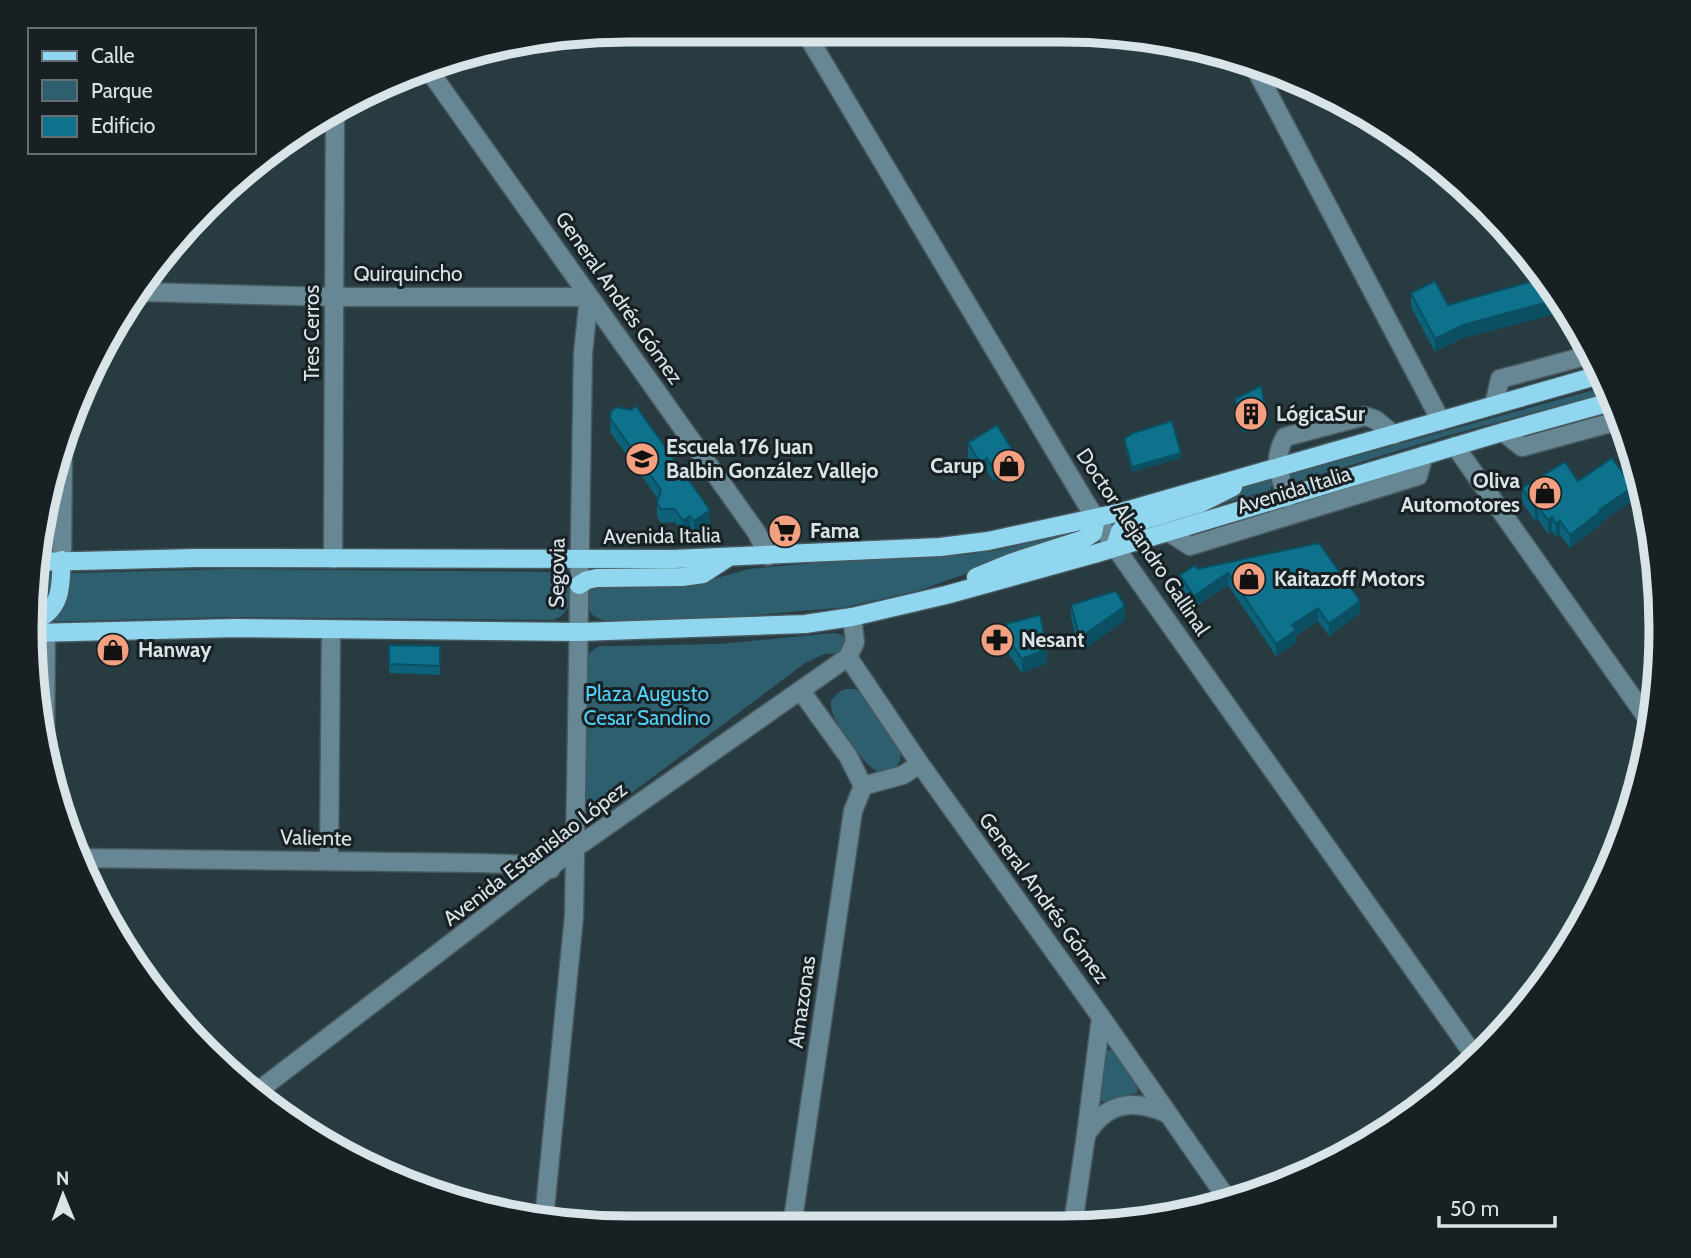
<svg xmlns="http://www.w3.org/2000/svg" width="1691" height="1258" viewBox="0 0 1691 1258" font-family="Cabin,sans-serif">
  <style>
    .green { fill: #2e5f6f }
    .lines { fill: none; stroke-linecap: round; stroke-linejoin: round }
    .minor-casing { stroke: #48595f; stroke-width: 21 }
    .major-casing { stroke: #48595f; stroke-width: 21 }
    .minor { stroke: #668793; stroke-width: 18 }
    .major { stroke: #91d6ef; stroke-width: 18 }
    .wall { fill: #0c6278 }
    .shaded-wall { fill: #0a5062 }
    .building { fill: #0e728c; stroke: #0a5062; stroke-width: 2 }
    .labels { text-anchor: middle; stroke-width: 6; stroke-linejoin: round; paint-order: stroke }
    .street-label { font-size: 21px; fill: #d9e4e8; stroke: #182023 }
    .poi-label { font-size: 21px; font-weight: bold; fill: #d9e4e8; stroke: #182023; text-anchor: start }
    .park-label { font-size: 21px; fill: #53d0f6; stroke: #182023 }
    .rim { fill: none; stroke: #d9e4e8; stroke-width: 9 }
  </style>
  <rect width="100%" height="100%" fill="#283b41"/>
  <g class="green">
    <path d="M1608 386 1610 392 1446 436 1292 483 1287 475Z"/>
    <path d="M1270 480 1272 485 1270 490 1129 530 1203 505 1261 481Z"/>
    <path d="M1071 533 1073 536 920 590 846 607 723 618 606 621C589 618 585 607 589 591L595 586 706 581 749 569 814 563 963 555 994 551Z"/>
    <path d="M229 569 553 572C576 579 576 615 552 620L225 617 34 622 37 574Z"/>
    <path d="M834 633C842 634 845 636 846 644L840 653 824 654 805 663 613 807 601 809 594 807 585 798 588 654 599 646H609L719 644Z"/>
    <path d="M846 689H855L862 693 901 750 900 761C882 791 860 756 850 741 842 729 829 716 831 701L840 691Z"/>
    <path d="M1107 1050H1112L1115 1053 1138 1084 1137 1093 1105 1102 1098 1100 1104 1052Z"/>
  </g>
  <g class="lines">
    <defs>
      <g id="minor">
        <path d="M804 30 1086 503 1115 547 1476 1058"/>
        <path d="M1255 68 1441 421"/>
        <path d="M428 69 757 533 768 556"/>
        <path d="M143 292 335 297H589L583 353 574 916 544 1219"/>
        <path d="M1494 405 1500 379 1593 354"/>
        <path d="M1503 432 1522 447 1621 420"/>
        <path d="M1455 446 1652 725"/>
        <path d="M1287 498C1279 473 1272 461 1285 437L1365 416 1376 420 1394 435"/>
        <path d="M1167 531 1190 546 1418 476 1424 455"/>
        <path d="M333 559 335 108"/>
        <path d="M62 560 63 448"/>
        <path d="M848 657 920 764 1101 1017 1228 1200"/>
        <path d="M45 739 46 632"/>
        <path d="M863 786 903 775 920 764"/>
        <path d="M81 858 481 863 534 865 551 869"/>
        <path d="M329 861 331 630"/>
        <path d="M1101 1017 1086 1135C1106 1103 1132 1098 1166 1113"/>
        <path d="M254 1094 574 849 848 657 855 642 852 617"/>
        <path d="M1073 1224 1086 1135"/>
        <path d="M792 1226 853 811 863 786 848 756 801 691"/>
      </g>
      <g id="major">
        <path d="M1115 547 1120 531 1127 525 1201 503 1233 487"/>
        <path d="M38 562 197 558 674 559 940 547 988 541 1122 512 1603 374"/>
        <path d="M976 577 1010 563 1084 539 1093 533 1096 518"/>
        <path d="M579 585 587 580 597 578 682 577 703 574 729 557"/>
        <path d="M34 616 45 615C63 601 60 581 62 560"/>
        <path d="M33 633 236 628 579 632 805 624 852 617 946 595 1094 554 1503 432 1614 401"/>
      </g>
    </defs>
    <use href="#minor" class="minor-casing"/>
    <use href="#major" class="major-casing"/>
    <use href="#minor" class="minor"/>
    <use href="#major" class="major"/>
  </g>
  <g class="wall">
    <path d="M1528 255 1538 265 1566 311 1463 338 1435 352 1411 307V293L1448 305 1537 280 1528 263Z"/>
    <path d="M611 411 710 523 694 535 690 529 683 534 675 522 661 523 657 516V503L658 499 610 432Z"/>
    <path d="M1124 439 1181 458 1132 472 1124 443Z"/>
    <path d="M968 443 1015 468 993 481 987 471 980 476 968 457Z"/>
    <path d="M1578 481 1633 500 1600 523V525L1570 548 1560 535 1556 537 1552 531 1548 534 1538 519 1535 521 1522 502V488Z"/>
    <path d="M1319 543 1360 613 1329 636 1318 621 1296 636V643L1276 656 1228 585 1194 608 1180 588V575L1198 569Z"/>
    <path d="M1071 605 1125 620 1080 652 1071 618Z"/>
    <path d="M999 626 1047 663 1022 673 999 640Z"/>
    <path d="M440 646V675L389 673V664Z"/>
  </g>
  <g class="shaded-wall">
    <path d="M1559 299 1566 311 1463 338 1435 352V339L1463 325Z"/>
    <path d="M1268 420V425L1241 433V429Z"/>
    <path d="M1181 453V458L1132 472V467Z"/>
    <path d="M1015 454V468L993 481V468Z"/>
    <path d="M987 458V471L980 476V462Z"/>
    <path d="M1633 487V500L1600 523V525L1570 548V535L1599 510Z"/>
    <path d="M1538 506V519L1535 521V508Z"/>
    <path d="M710 510V523L694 535V521Z"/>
    <path d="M690 516V529L683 534V521Z"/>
    <path d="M1552 517V531L1548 534V520Z"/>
    <path d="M1560 521V535L1556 537V524Z"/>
    <path d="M1228 573V585L1194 608V596Z"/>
    <path d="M1360 601V613L1329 636V624Z"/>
    <path d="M1125 606V620L1080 652V638Z"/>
    <path d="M1318 608V621L1296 636V643L1276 656V644L1292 625Z"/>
    <path d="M1047 649V663L1022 673V659Z"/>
  </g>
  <g class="building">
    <path d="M1535 262 1559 299 1463 325 1435 339 1411 293 1435 281 1448 305 1544 278Z"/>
    <path d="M1261 386 1268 420 1241 429 1235 399Z"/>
    <path d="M636 406 710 510 694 521 690 516 683 521 675 509H661L657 503 661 490 610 418 611 411 617 407 631 410Z"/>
    <path d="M1172 421 1181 453 1132 467 1124 439 1133 433Z"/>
    <path d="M997 425 1015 454 993 468 987 458 980 462 968 443Z"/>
    <path d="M1612 458 1633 487 1599 510 1600 512 1570 535 1560 521 1556 524 1552 517 1548 520 1538 506 1535 508 1522 488 1565 462 1578 481Z"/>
    <path d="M1319 543 1360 601 1329 624 1318 608 1292 625 1296 630 1276 644 1228 573 1194 596 1180 575 1195 565 1198 569Z"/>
    <path d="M1116 591 1125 606 1080 638 1071 605Z"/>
    <path d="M1040 615 1047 649 1022 659 999 626Z"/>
    <path d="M389 645 440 646V666L389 664Z"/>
  </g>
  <defs>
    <symbol id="building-disc" viewBox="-11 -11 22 22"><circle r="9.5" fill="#f2a080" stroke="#182023"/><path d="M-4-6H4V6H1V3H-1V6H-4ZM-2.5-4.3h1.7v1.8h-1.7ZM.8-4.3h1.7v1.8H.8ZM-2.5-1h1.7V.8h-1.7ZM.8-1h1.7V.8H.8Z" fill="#111"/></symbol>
    <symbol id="school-disc" viewBox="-11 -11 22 22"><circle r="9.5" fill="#f2a080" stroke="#182023"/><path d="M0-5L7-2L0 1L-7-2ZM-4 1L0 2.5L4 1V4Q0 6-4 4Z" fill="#111"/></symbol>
    <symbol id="shop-disc" viewBox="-11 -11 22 22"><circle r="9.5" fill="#f2a080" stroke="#182023"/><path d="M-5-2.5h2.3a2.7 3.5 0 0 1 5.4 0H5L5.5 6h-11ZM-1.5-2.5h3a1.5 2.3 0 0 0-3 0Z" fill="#111"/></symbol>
    <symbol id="supermarket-disc" viewBox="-11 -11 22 22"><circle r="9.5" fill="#f2a080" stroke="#182023"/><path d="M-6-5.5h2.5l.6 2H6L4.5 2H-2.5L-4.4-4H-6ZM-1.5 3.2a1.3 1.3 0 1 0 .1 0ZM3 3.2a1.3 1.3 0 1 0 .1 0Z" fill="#111"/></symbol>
    <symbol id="pharmacy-disc" viewBox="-11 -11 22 22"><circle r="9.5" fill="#f2a080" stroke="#182023"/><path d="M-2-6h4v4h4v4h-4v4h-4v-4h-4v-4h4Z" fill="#111"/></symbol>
  </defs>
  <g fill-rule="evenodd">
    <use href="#building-disc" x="1232" y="395" width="38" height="38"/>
    <use href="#school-disc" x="623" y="440" width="38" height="38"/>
    <use href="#shop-disc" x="990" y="447" width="38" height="38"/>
    <use href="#shop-disc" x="1526" y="474" width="38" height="38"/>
    <use href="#supermarket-disc" x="766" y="512" width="38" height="38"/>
    <use href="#shop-disc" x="1230" y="560" width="38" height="38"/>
    <use href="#pharmacy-disc" x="978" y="621" width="38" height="38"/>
    <use href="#shop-disc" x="94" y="631" width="38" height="38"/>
  </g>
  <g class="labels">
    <g class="street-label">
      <text x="408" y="281">Quirquincho</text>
      <text transform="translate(619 298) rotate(55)" y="7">General Andrés Gómez</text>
      <text transform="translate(312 333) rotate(-90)" y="7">Tres Cerros</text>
      <text transform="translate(1294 490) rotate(-17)" y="7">Avenida Italia</text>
      <text transform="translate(662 536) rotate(-1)" y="7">Avenida Italia</text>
      <text transform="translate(1143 542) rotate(56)" y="7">Doctor Alejandro Gallinal</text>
      <text transform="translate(557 573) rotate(-89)" y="7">Segovia</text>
      <text transform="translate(316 838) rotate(1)" y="7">Valiente</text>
      <text transform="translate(535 854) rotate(-37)" y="7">Avenida Estanislao López</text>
      <text transform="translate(1044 898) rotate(54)" y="7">General Andrés Gómez</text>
      <text transform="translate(802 1002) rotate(-82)" y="7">Amazonas</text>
    </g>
    <g class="poi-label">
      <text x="1276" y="421">LógicaSur</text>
      <text x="666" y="454">Escuela 176 Juan<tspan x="666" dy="24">Balbin González Vallejo</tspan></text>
      <text x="984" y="473" text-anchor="end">Carup</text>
      <text x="1520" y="488" text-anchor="end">Oliva<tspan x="1520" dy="24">Automotores</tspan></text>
      <text x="810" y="538">Fama</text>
      <text x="1274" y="586">Kaitazoff Motors</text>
      <text x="1021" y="647">Nesant</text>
      <text x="138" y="657">Hanway</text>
    </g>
    <g class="park-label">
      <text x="647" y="701">Plaza Augusto<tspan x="647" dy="24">Cesar Sandino</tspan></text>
    </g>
  </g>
  <path d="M0 0H1691V1258H0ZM629 42H1062A587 587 0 0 1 1649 629V629A587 587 0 0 1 1062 1216H629A587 587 0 0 1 42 629V629A587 587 0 0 1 629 42Z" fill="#182023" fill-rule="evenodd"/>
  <path class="rim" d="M629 42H1062A587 587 0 0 1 1649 629V629A587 587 0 0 1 1062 1216H629A587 587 0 0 1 42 629V629A587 587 0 0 1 629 42Z"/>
  <rect x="28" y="28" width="228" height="126" fill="#182023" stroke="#656e72" stroke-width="2"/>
  <rect x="42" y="51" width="35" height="10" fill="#91d6ef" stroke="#656e72" stroke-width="2"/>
  <text x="91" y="63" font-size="21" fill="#d9e4e8">Calle</text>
  <rect x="42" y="80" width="35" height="21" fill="#2e5f6f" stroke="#656e72" stroke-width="2"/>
  <text x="91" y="98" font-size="21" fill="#d9e4e8">Parque</text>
  <rect x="42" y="116" width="35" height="21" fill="#0e728c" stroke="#656e72" stroke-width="2"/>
  <text x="91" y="133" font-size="21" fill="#d9e4e8">Edificio</text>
  <g transform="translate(63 1195) rotate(359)" stroke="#182023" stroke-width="5" paint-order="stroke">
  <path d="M0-5L12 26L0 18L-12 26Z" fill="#d9e4e8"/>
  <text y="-10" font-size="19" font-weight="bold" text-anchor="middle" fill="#d9e4e8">N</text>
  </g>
  <path d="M1439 1216v10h116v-10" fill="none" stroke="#d9e4e8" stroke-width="3.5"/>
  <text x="1450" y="1216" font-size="21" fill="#d9e4e8" stroke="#182023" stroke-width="5" paint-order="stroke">50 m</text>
</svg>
